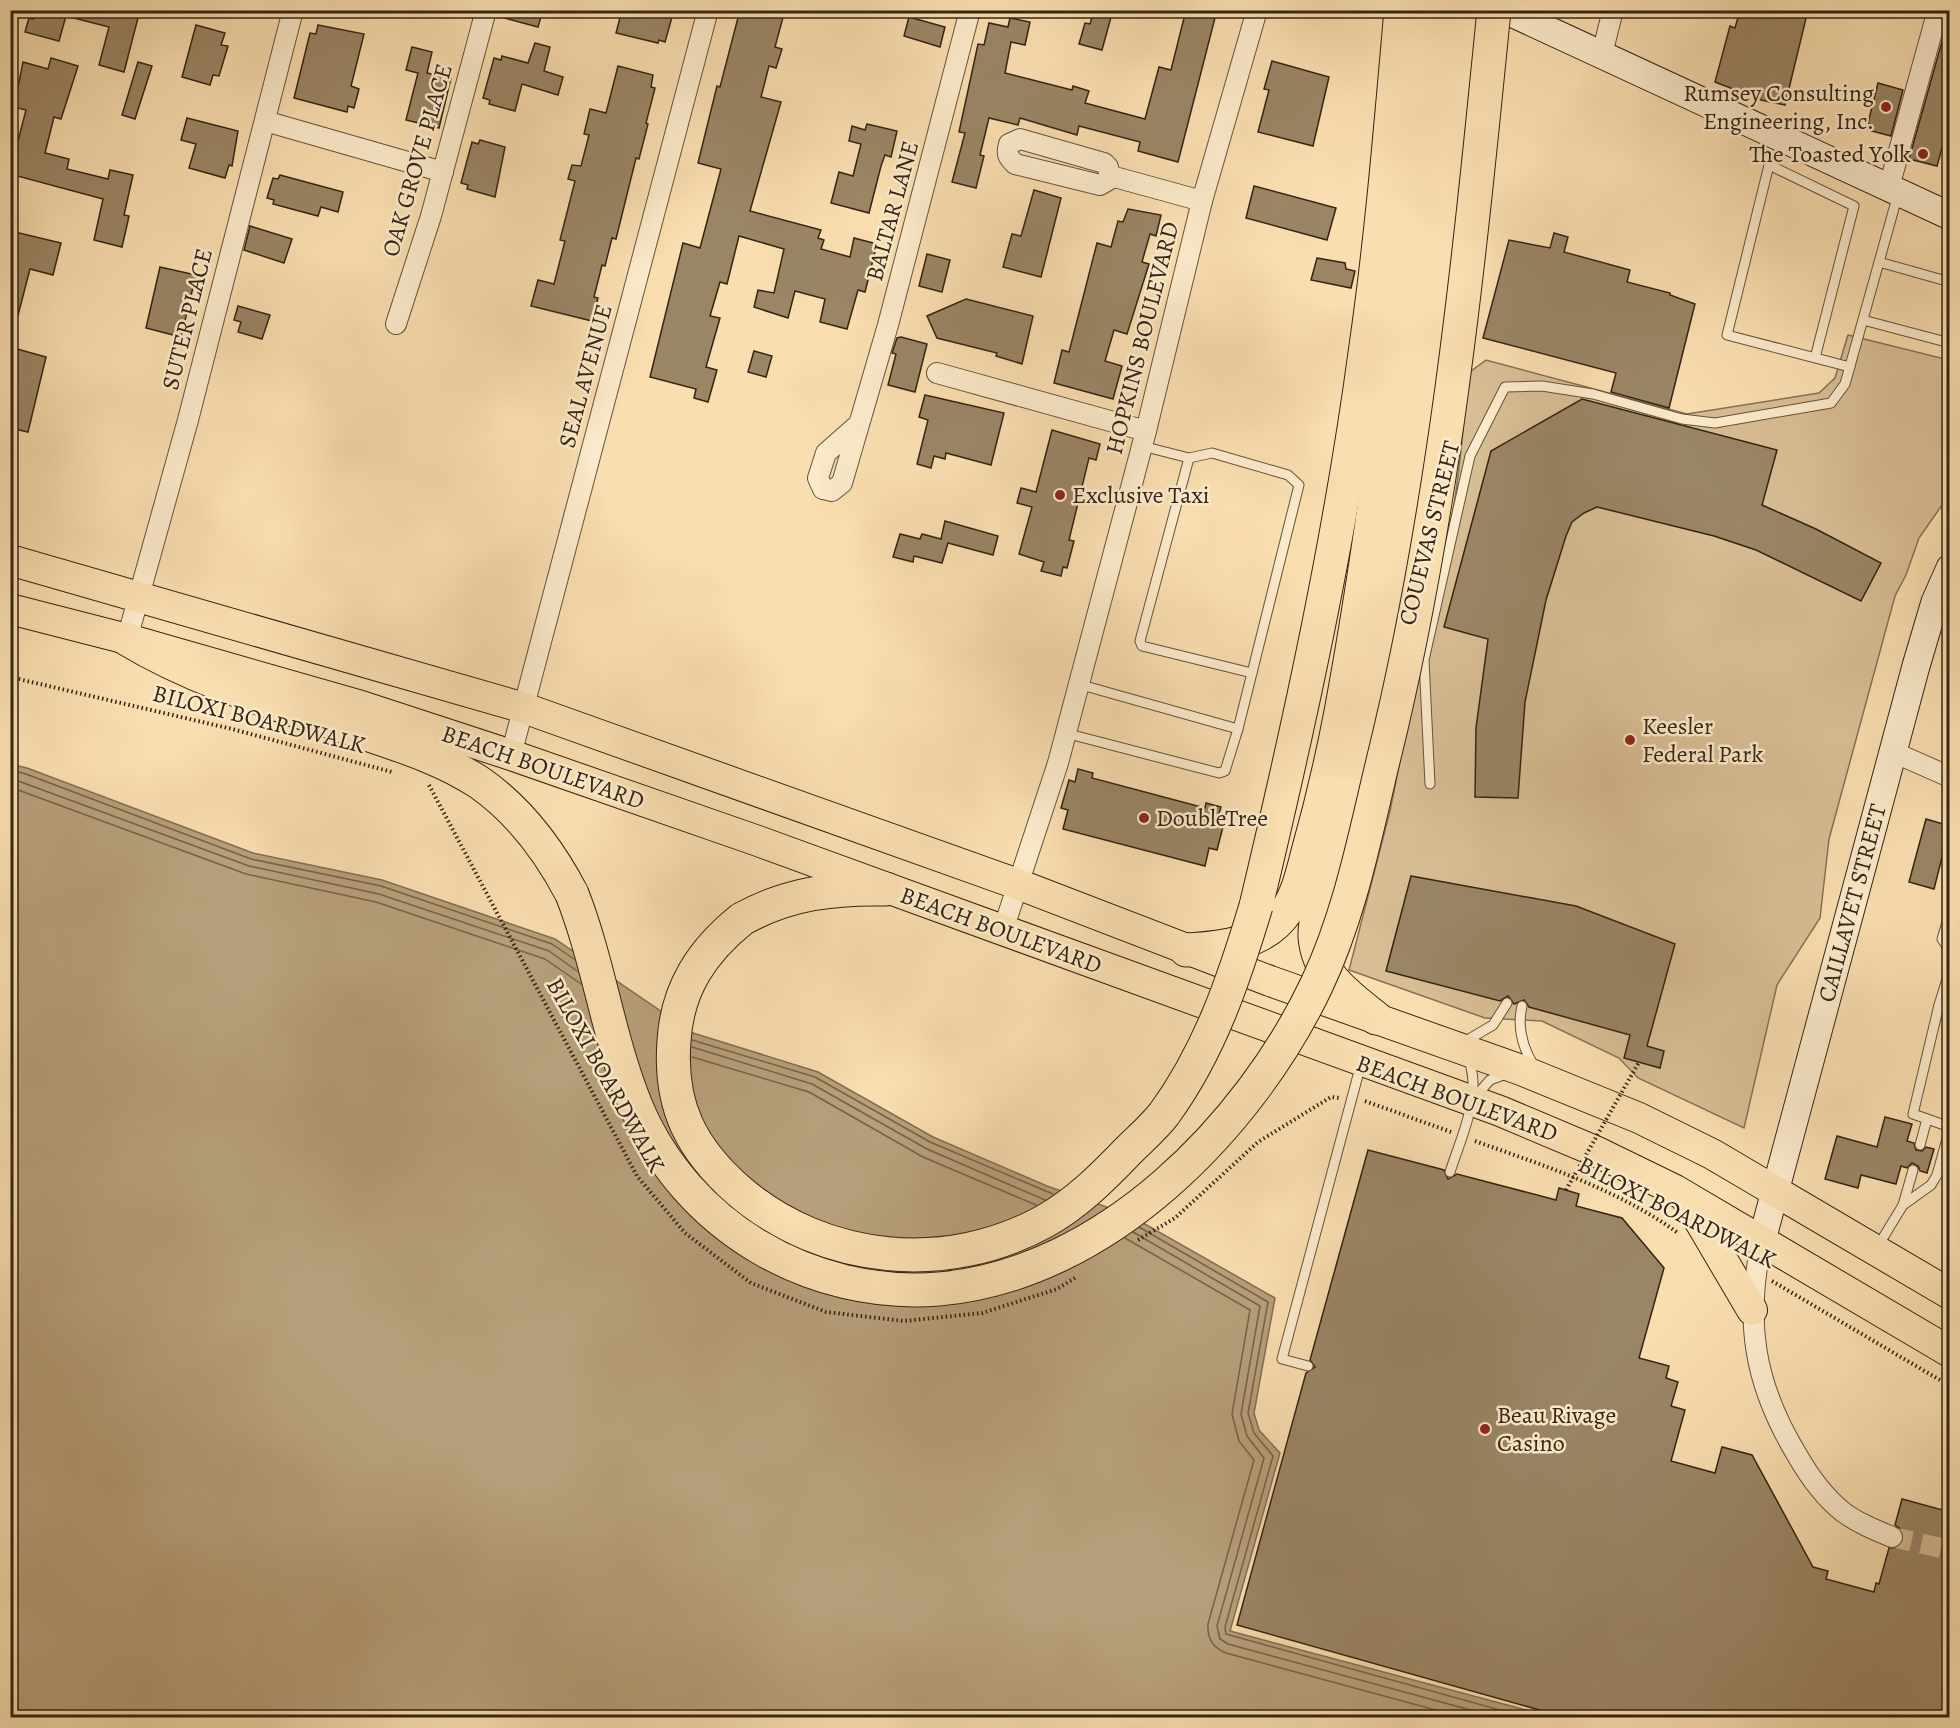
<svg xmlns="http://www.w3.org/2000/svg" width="1960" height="1728" viewBox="0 0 1960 1728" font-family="Alegreya,serif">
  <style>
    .green { fill: #d8be95; stroke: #867154; stroke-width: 1.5 }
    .water { fill: #b69f7a; stroke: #826e51; stroke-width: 1.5 }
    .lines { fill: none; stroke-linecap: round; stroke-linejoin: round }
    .shore { stroke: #756247; stroke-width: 1.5 }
    .building { fill: #9a8565; stroke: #342414; stroke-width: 1.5 }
    .minor-tunnel { stroke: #d2b990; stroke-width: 20; stroke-dasharray: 20 10; stroke-linecap: butt }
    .service-casing { stroke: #65523b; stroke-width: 11 }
    .minor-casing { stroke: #65523b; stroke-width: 22 }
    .secondary-casing { stroke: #342414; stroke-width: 29 }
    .primary-casing { stroke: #342414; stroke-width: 32 }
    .motorway-casing { stroke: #342414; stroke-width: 35 }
    .path { stroke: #342414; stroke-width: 4; stroke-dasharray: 1.5 3; stroke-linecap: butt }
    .service { stroke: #fbeacb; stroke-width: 9 }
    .minor { stroke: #fbeacb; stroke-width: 20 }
    .secondary { stroke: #fbeacb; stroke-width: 27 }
    .primary { stroke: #f9deaf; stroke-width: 30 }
    .motorway { stroke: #f9deaf; stroke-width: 33 }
    .motorway-bridge-casing { stroke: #342414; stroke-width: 35; stroke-linecap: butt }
    .path-bridge { stroke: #342414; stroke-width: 4; stroke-dasharray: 1.5 3; stroke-linecap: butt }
    .motorway-bridge { stroke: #f9deaf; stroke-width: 33 }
    .poi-dot { fill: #8f2418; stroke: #fbeacb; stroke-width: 2 }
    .labels { text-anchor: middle; stroke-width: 5; stroke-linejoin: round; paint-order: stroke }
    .poi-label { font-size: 24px; fill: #342414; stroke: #fbeacb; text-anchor: start }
    .street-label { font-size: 24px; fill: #342414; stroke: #fbeacb }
  </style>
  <rect width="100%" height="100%" fill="#f9deaf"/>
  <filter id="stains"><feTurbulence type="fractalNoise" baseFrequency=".00333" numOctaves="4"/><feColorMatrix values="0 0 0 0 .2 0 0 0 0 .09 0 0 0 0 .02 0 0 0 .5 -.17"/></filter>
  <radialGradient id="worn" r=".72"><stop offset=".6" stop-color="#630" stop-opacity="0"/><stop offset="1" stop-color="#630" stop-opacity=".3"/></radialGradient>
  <path class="green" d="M1848 335 1949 360V495L1919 538 1906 575 1895 596 1829 839 1820 918 1777 985 1744 1128 1638 1078 1619 1058 1542 1021 1485 1018 1349 970 1390 811 1438 570C1460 506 1460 439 1470 372L1486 360 1687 414 1819 393 1835 378Z"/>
  <path class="water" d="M10 764 27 768 253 853 382 880 555 939 693 1033 818 1072 933 1137 1047 1186 1129 1215 1275 1298 1254 1413 1259 1430 1280 1453 1230 1631 1552 1717H11Z"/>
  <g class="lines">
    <g class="shore">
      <path d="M10 770 26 774 251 859 381 886 552 944 574 959"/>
      <path d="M10 778 249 866 379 894 549 951 577 971"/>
      <path d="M10 787 246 874 376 902 545 959 581 984"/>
      <path d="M692 1040 815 1077 930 1142 1053 1194"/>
      <path d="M692 1047 812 1084 927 1149 1045 1200"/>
      <path d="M692 1057 809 1092 923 1157 1036 1205"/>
      <path d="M1139 1227 1268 1302 1248 1413 1254 1433 1273 1456 1225 1627 1226 1634 1529 1718"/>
      <path d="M1133 1232 1260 1306 1241 1414 1247 1436 1264 1458 1217 1626 1220 1639 1228 1644 1500 1718"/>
      <path d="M1125 1238 1250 1310 1232 1414 1239 1441 1254 1460 1208 1624C1207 1638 1213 1648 1226 1653L1465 1718"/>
    </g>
  </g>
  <g class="building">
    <path d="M35 10H140L124 72 99 65 109 27 66 16 59 41 25 32 29 18 33 19Z"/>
    <path d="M498 10H543L538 27 497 16Z"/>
    <path d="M622 10H674L665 42 659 40 658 43 616 33Z"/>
    <path d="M740 10H785L775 47 782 49 776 68 769 66 761 97 781 102 750 211 821 230 818 238 824 240 821 249 850 257 854 238 877 244 865 292 858 290 847 329 820 322 825 299 795 291 788 318 754 307 758 290 774 293 784 249 739 236 727 284 720 282 710 316 720 318 706 367 717 370 708 402 694 398 696 389 650 377 683 243 700 248 721 169 698 163 717 86 720 87Z"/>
    <path d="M1094 10H1113L1102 50 1079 44 1085 23 1090 24Z"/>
    <path d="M1186 10H1217L1178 162 1138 151 1140 142 1079 126 1077 135 1020 118 1018 125 989 118 980 155 984 156 976 188 952 182 965 133 959 132 978 44 984 45 989 23 1008 27 1010 18 1030 22 1025 45 1011 42 1005 73 1068 89 1072 90 1073 86 1089 91 1085 103 1145 119 1159 67 1171 70Z"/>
    <path d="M1740 10H1808L1785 105 1761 100 1715 82 1730 26 1735 28Z"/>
    <path d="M1950 13V119L1937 166 1909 159Z"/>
    <path d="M909 17 945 27 940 47 904 36Z"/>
    <path d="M196 25 225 33 221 45 228 46 219 76 213 75 210 85 182 77Z"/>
    <path d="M318 25 364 34 351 86 359 89 354 108 348 106 347 112 294 98 310 33 316 34Z"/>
    <path d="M535 43 550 47 544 71 563 77 558 95 522 84 515 111 489 104 490 100 483 98 494 58 501 60 502 56 528 63Z"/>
    <path d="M412 47 432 52 427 73 451 78 439 128 406 120 418 73 406 70Z"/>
    <path d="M51 58 78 66 61 119 54 117 45 153 69 159 67 169 108 179 110 170 133 175 124 215 129 216 122 247 94 240 103 199 10 174V143L17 145 26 110 14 107 23 62 48 69Z"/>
    <path d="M1272 61 1329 77 1313 146 1258 132 1269 90 1264 89Z"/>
    <path d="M138 62 152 66 135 119 122 115Z"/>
    <path d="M618 66 653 75 651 87 655 88 646 123 648 124 639 159 636 158 616 239 612 238 605 266 602 265 594 297 598 298 592 321 531 306 538 280 554 284 565 241 560 240 575 181 568 179 572 165 581 166 589 135 584 134 590 109 606 113Z"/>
    <path d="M1878 83 1903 90 1891 136 1868 130 1870 124 1868 123Z"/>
    <path d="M187 118 238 131 232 166 229 165 225 178 189 168 196 144 181 140Z"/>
    <path d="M867 124 897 131 891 157 885 155 881 166 869 213 831 203 839 172 853 176 861 144 849 141 852 126 865 130Z"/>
    <path d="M480 140 505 147 495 197 467 189 468 185 461 183 472 142 478 144Z"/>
    <path d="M280 175 343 192 338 212 321 207 318 216 273 204 274 200 267 198 273 178 278 179Z"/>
    <path d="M1254 186 1336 208 1327 240 1246 218Z"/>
    <path d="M1034 190 1061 198 1041 277 1003 267 1012 234 1021 236Z"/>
    <path d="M1128 209 1161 215 1156 236 1150 234 1142 262 1149 264 1127 334 1114 330 1105 361 1122 366 1113 399 1054 383 1062 350 1069 352 1097 243 1111 247 1118 221 1123 222Z"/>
    <path d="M250 226 292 239 284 263 244 250Z"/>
    <path d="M15 232 61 243 53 275 30 269 16 323H10V249Z"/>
    <path d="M1554 233 1568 237 1564 252 1630 270 1627 282 1670 293V295L1695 304 1669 408 1611 392 1616 373 1483 338 1509 240 1550 248Z"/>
    <path d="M927 254 950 260 942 292 919 286Z"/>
    <path d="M1317 258 1345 263 1346 269 1355 271 1351 288 1311 280Z"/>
    <path d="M160 267 196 275 181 337 146 328Z"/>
    <path d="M966 299 1033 316 1022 364 996 356 997 353 937 338 927 316Z"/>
    <path d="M238 306 270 315 262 339 238 332 241 322 234 320Z"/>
    <path d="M901 337 927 344 915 392 888 385 896 354 892 353 897 338Z"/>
    <path d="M10 347 46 357 28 432 10 428Z"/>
    <path d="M754 351 772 356 766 377 748 372Z"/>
    <path d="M925 395 1004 413 991 465 946 453 945 459 934 456 931 468 917 464 928 420 919 417Z"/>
    <path d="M1582 399 1777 450 1762 505 1816 529 1881 563 1861 601 1756 550 1714 536 1597 507 1584 513 1572 522 1566 536 1546 600 1525 702 1518 798 1475 797 1476 728 1488 639 1444 627 1491 451Z"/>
    <path d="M1052 430 1100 444 1096 460 1089 458 1069 540 1074 541 1067 568 1063 567 1061 576 1041 571 1044 562 1019 554 1032 507 1017 503 1021 488 1036 492Z"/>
    <path d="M945 521 998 536 993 555 948 543 942 563 914 556 913 562 893 557 900 534 920 539 922 534 941 539Z"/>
    <path d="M1078 769 1093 773 1092 778 1205 808 1206 803 1221 807 1218 817 1225 819 1217 850 1209 848 1205 866 1063 829 1068 810 1061 808 1069 780 1075 782Z"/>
    <path d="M1926 819 1950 826 1934 889 1909 882Z"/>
    <path d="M1411 876 1576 906 1675 944 1647 1046 1664 1051 1660 1068 1624 1058 1630 1035 1529 1007 1524 1000 1514 1004 1508 996 1500 1001 1386 971Z"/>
    <path d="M1885 1117 1912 1124 1907 1141 1914 1143 1916 1150 1922 1151 1926 1147 1934 1149 1927 1173 1920 1171 1918 1166 1912 1163 1907 1168 1901 1166 1896 1184 1861 1175 1858 1188 1825 1179 1837 1136 1877 1147Z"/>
    <path d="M1368 1150 1444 1170 1448 1179 1457 1174 1556 1200 1559 1188 1579 1194 1576 1206 1622 1218 1664 1268 1639 1358 1669 1366 1666 1378 1678 1382 1671 1406 1685 1410 1671 1461 1715 1473 1722 1447 1752 1455 1813 1567 1828 1571 1826 1579 1874 1592 1876 1583 1879 1584 1889 1548 1899 1547 1903 1541 1902 1530 1895 1525 1902 1499 1950 1512V1718H1568L1237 1625 1306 1373 1315 1367 1310 1360Z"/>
  </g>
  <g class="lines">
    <path class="minor-tunnel" d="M1892 1537 1950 1550"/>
    <defs>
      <g id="service">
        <path d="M1879 262 1950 282"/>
        <path d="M1863 320 1950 343"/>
        <path d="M1815 358 1854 206 1769 165 1727 335 1850 367"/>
        <path d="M1142 446 1189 458 1212 453 1288 475 1299 485 1238 729"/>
        <path d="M1189 458 1140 641 1142 646 1252 673"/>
        <path d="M1065 733 1219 773 1225 771 1238 729 1078 684"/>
        <path d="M1430 784 1424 660 1470 456 1505 387 1542 386 1593 394 1682 419 1715 423 1831 403 1845 384 1898 194"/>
        <path d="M1950 912 1942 939 1950 951"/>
        <path d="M1950 969 1939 1005 1950 1008"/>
        <path d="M1939 1005 1913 1114 1950 1127"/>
        <path d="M1522 1006C1517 1027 1523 1049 1535 1068"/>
        <path d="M1464 1042 1493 1025 1507 1003"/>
        <path d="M1475 1097 1490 1080 1506 1074"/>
        <path d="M1920 1145 1927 1119"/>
        <path d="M1450 1172C1461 1137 1483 1094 1468 1058"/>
        <path d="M1903 1205 1913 1170"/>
        <path d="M1878 1246 1903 1205 1931 1185 1937 1175 1950 1128"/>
        <path d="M1308 1366 1282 1359 1361 1064"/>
      </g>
      <g id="minor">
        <path d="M1602 54 1613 10"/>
        <path d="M265 121 443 172"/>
        <path d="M1020 139 1104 163 1108 167 1110 179 1100 185 1015 164C1008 157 1006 154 1009 144Z"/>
        <path d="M1111 176 1202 201"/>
        <path d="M1889 187 1938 10"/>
        <path d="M396 324 431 216 486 10"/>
        <path d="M937 373 1146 431"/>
        <path d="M859 424 826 453 818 478 823 489 832 491 842 483 888 325 970 10"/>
        <path d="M127 639 188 420 293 10"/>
        <path d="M1893 752 1950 777"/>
        <path d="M511 755 708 10"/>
        <path d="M1003 930 1058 763 1146 431 1202 201 1257 10"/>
        <path d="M1762 1240C1744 1321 1754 1384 1797 1455 1809 1476 1823 1496 1843 1512 1858 1523 1875 1530 1892 1537"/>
      </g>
      <g id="secondary">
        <path d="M1505 10 1950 216"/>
        <path d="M1762 1240 1916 666 1935 602 1950 568"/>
      </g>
      <g id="primary">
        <path d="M10 560 524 708 1020 885 1270 981 1521 1070 1639 1118 1712 1154 1950 1294"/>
        <path d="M10 609 127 639 361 706 511 755 758 841 1500 1111 1595 1151 1675 1190 1950 1352"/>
        <path d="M1686 1198 1752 1310"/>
      </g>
      <g id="motorway">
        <path d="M127 639C195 680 270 702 346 727 392 743 439 756 480 783 521 812 549 850 572 894"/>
        <path d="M1256 906C1300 722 1341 534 1366 346 1382 235 1391 123 1401 10"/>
        <path d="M742 919C789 893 834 888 886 889"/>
        <path d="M1186 950C1222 948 1265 944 1287 910 1298 894 1303 871 1308 852 1321 806 1332 759 1341 712 1384 480 1407 245 1430 10"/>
        <path d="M1376 1018C1349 996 1318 976 1315 937 1314 914 1329 879 1334 856 1350 791 1364 726 1376 661 1415 445 1440 228 1462 10"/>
      </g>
    </defs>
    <use href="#service" class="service-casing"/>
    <use href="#minor" class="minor-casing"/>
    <use href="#secondary" class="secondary-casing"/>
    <use href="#primary" class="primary-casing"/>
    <use href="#motorway" class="motorway-casing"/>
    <g class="path">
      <path d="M10 677 232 729 392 772"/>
      <path d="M429 785 637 1176 685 1233 751 1283 826 1312 904 1321 982 1313 1057 1289 1075 1278"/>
      <path d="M1365 1101 1451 1132"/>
      <path d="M1475 1141C1545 1166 1617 1189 1678 1233"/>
      <path d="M1138 1240 1175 1218 1258 1142 1331 1097 1340 1098"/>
      <path d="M1772 1281 1950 1386"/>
    </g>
    <use href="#service" class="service"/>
    <use href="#minor" class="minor"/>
    <use href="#secondary" class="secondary"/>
    <use href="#primary" class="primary"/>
    <use href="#motorway" class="motorway"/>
    <defs>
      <g id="motorway-bridge">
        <path d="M572 894C599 963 608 1037 636 1106 686 1226 810 1299 939 1289 1105 1275 1250 1126 1317 984 1350 914 1365 836 1383 761 1444 515 1469 262 1494 10"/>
        <path d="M742 919C702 951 677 989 674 1041 669 1106 691 1149 739 1191 824 1264 948 1275 1045 1221 1077 1203 1103 1177 1128 1151 1140 1139 1154 1127 1164 1114 1210 1051 1234 979 1256 906"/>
      </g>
    </defs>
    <use href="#motorway-bridge" class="motorway-bridge-casing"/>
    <path class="path-bridge" d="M1566 1190 1639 1062"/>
    <use href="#motorway-bridge" class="motorway-bridge"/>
  </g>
  <g class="poi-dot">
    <circle cx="1886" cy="107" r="6"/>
    <circle cx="1923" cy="154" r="6"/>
    <circle cx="1060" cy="495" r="6"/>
    <circle cx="1630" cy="740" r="6"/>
    <circle cx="1144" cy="818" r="6"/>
    <circle cx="1485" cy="1429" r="6"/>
  </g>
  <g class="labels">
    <g class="poi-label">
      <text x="1874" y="101" text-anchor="end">Rumsey Consulting<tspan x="1874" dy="28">Engineering, Inc.</tspan></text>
      <text x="1911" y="162" text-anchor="end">The Toasted Yolk</text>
      <text x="1072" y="503">Exclusive Taxi</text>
      <text x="1642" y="734">Keesler<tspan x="1642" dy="28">Federal Park</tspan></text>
      <text x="1156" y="826">DoubleTree</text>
      <text x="1497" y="1423">Beau Rivage<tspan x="1497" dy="28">Casino</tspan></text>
    </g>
    <g class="street-label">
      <text transform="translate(417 160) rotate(-74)" y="8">OAK GROVE PLACE</text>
      <text transform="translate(892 211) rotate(-75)" y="8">BALTAR LANE</text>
      <text transform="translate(187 319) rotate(-76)" y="8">SUTER PLACE</text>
      <text transform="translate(1142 338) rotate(-76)" y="8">HOPKINS BOULEVARD</text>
      <text transform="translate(585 376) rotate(-75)" y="8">SEAL AVENUE</text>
      <text transform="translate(1429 533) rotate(-76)" y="8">COUEVAS STREET</text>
      <text transform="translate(259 719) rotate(14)" y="8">BILOXI BOARDWALK</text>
      <text transform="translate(543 767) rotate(19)" y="8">BEACH BOULEVARD</text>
      <text transform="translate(1852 903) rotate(-75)" y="8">CAILLAVET STREET</text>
      <text transform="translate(1001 930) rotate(20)" y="8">BEACH BOULEVARD</text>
      <text transform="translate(606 1075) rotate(61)" y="8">BILOXI BOARDWALK</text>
      <text transform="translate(1457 1098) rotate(20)" y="8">BEACH BOULEVARD</text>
      <text transform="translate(1677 1212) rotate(27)" y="8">BILOXI BOARDWALK</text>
    </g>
  </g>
  <rect width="1960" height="1728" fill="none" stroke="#f9deaf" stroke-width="36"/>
  <rect x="12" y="12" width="1936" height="1704" fill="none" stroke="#342414" stroke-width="3"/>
  <rect x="18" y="18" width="1924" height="1692" fill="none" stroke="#342414" stroke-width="1.5"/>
  <rect width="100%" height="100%" filter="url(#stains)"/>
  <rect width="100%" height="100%" fill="url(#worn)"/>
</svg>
